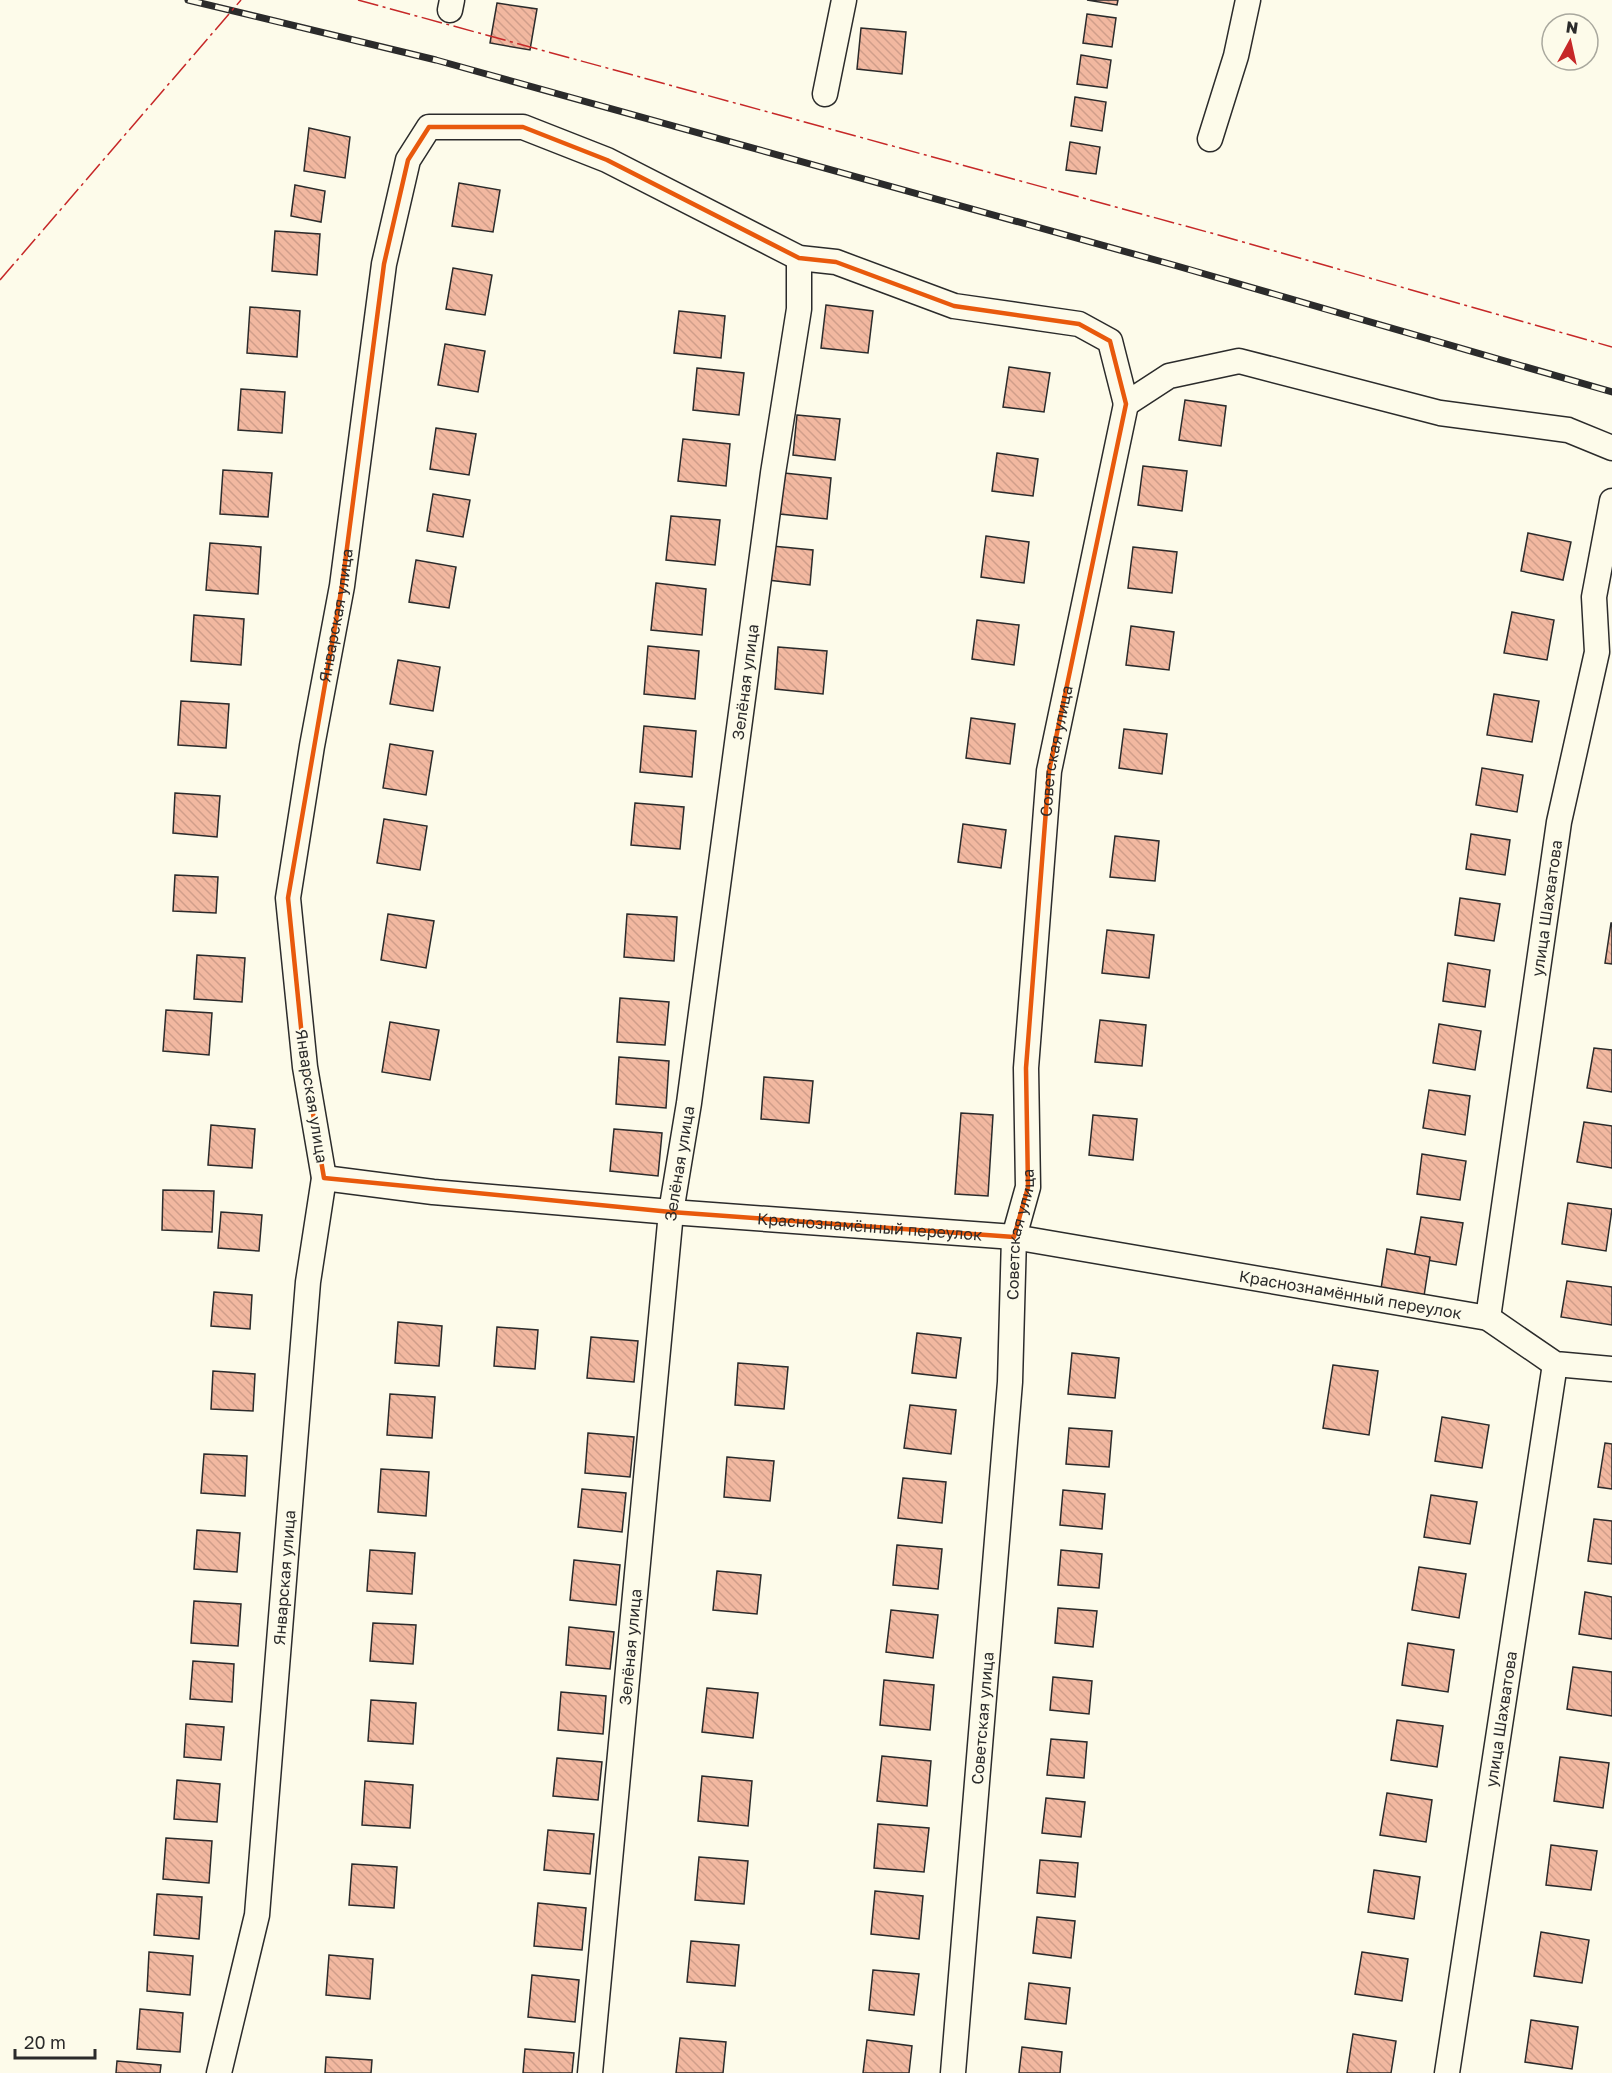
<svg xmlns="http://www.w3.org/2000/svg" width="1612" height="2073" viewBox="0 0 1612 2073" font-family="'Golos Text',sans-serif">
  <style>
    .building { fill: url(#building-back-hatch); stroke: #2b2b2b; stroke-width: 1.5 }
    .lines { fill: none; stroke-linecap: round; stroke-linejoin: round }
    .minor-casing { stroke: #2b2b2b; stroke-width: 27 }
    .minor { stroke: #fdfbea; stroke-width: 24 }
    .rail-casing { stroke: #2b2b2b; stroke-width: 7 }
    .rail { stroke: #fdfbea; stroke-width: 4.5; stroke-dasharray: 14; stroke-linecap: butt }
    .power { stroke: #c62828; stroke-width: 1.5; stroke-dasharray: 21 4.5 3 4.5; stroke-linecap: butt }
    .marked { fill: none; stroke: #e8590c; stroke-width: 4.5; stroke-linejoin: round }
    .labels { text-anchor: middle; stroke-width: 4.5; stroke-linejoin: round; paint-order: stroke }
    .street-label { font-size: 16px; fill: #2b2b2b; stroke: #fdfbea }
  </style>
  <defs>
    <pattern id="building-back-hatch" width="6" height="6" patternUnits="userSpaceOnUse" patternTransform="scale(1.5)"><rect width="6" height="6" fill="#f2b8a0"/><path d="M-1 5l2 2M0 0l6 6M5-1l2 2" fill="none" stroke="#d09e8a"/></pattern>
  </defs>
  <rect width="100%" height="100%" fill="#fdfbea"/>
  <g class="building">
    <path d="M1087 0H1118L1117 5Z"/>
    <path d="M497 3 537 9 530 50 490 43Z"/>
    <path d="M1087 14 1116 18 1112 47 1083 43Z"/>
    <path d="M861 28 906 32 902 74 857 69Z"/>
    <path d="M1081 55 1111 60 1107 88 1077 84Z"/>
    <path d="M1075 97 1106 102 1102 131 1071 126Z"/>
    <path d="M309 128 350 137 345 178 304 171Z"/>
    <path d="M1070 142 1100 147 1096 174 1066 170Z"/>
    <path d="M459 183 500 190 493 232 452 226Z"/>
    <path d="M295 185 325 191 321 222 291 216Z"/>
    <path d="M275 231 320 234 317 275 272 271Z"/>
    <path d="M453 268 492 275 485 315 446 309Z"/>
    <path d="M826 305 873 311 868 353 821 348Z"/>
    <path d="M250 307 300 311 297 357 247 353Z"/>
    <path d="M679 311 725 316 721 358 674 353Z"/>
    <path d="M445 344 485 351 478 392 438 385Z"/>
    <path d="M1009 367 1050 373 1044 412 1003 407Z"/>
    <path d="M697 368 744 373 739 415 693 410Z"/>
    <path d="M241 389 285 392 282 433 238 430Z"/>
    <path d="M1185 400 1226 406 1221 446 1179 440Z"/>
    <path d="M797 415 840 419 835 460 793 455Z"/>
    <path d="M436 428 476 434 469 475 430 469Z"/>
    <path d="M683 439 730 444 726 486 678 481Z"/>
    <path d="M997 453 1038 459 1033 496 992 491Z"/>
    <path d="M1143 466 1187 471 1182 511 1138 505Z"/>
    <path d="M223 470 272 473 268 517 220 514Z"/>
    <path d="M784 473 831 478 827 519 780 514Z"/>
    <path d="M433 494 470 500 463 537 427 531Z"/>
    <path d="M671 516 720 520 715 565 666 560Z"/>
    <path d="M1528 533 1571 542 1563 580 1521 571Z"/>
    <path d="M986 536 1029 542 1024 583 981 577Z"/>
    <path d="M210 543 261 547 258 594 206 590Z"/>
    <path d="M772 546 813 550 810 585 768 580Z"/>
    <path d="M1133 547 1177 552 1172 593 1128 588Z"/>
    <path d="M416 560 456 567 449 608 409 602Z"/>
    <path d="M656 583 706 589 702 635 651 630Z"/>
    <path d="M1512 612 1554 620 1547 660 1504 653Z"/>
    <path d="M194 615 244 619 241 665 191 661Z"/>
    <path d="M977 620 1019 625 1014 665 972 659Z"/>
    <path d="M1131 626 1174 632 1169 670 1126 665Z"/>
    <path d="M648 646 699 651 695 699 644 694Z"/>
    <path d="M778 647 827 651 823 694 775 689Z"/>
    <path d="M398 660 440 667 433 711 390 704Z"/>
    <path d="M1494 694 1539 701 1532 742 1487 735Z"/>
    <path d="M181 701 229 704 226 748 178 745Z"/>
    <path d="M971 718 1015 724 1010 764 966 758Z"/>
    <path d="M644 726 696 731 692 777 640 772Z"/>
    <path d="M1124 729 1167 734 1162 774 1119 768Z"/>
    <path d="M390 744 433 751 426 795 383 788Z"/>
    <path d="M1482 768 1523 775 1517 812 1476 805Z"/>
    <path d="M175 793 220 796 217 837 173 833Z"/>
    <path d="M635 803 684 807 680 849 631 845Z"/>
    <path d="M384 819 427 826 420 870 377 863Z"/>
    <path d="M963 824 1006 830 1001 868 958 862Z"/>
    <path d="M1471 834 1510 840 1505 875 1466 869Z"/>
    <path d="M1115 836 1159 841 1155 881 1110 877Z"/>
    <path d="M175 875 218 877 216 913 173 911Z"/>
    <path d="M1460 898 1500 904 1494 941 1455 935Z"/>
    <path d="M388 914 434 921 426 968 381 960Z"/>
    <path d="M627 914 677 917 674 961 624 957Z"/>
    <path d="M1611 923H1612V964L1605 963Z"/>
    <path d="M1107 930 1154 935 1149 978 1102 973Z"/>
    <path d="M197 955 245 958 242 1002 194 999Z"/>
    <path d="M1448 963 1490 970 1485 1007 1443 1001Z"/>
    <path d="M620 998 669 1002 665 1045 617 1042Z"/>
    <path d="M166 1010 212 1013 209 1055 163 1051Z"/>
    <path d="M1100 1020 1146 1025 1142 1066 1095 1062Z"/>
    <path d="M390 1022 439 1030 430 1080 382 1072Z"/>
    <path d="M1439 1024 1481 1031 1475 1070 1433 1063Z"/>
    <path d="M1594 1048 1612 1050V1092L1587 1088Z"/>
    <path d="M619 1057 669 1061 666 1108 616 1104Z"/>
    <path d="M764 1077 813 1081 809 1123 761 1119Z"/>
    <path d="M1429 1090 1470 1096 1465 1135 1423 1128Z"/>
    <path d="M961 1113 993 1115 988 1196 955 1194Z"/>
    <path d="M1093 1115 1137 1119 1133 1160 1089 1155Z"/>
    <path d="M1584 1122 1612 1126V1168L1577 1162Z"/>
    <path d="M211 1125 255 1129 252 1168 208 1165Z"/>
    <path d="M614 1129 662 1133 658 1176 610 1171Z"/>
    <path d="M1422 1154 1466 1161 1460 1200 1417 1194Z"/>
    <path d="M163 1190 214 1191 212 1232 162 1230Z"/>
    <path d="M1568 1203 1612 1209 1606 1251 1562 1244Z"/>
    <path d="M221 1212 262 1215 259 1251 218 1248Z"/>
    <path d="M1421 1217 1463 1223 1456 1265 1414 1258Z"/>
    <path d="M1387 1249 1430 1257 1424 1296 1381 1289Z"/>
    <path d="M1567 1281 1612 1287V1325L1561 1317Z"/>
    <path d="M214 1292 252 1295 250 1329 211 1326Z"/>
    <path d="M398 1322 442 1326 439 1366 395 1363Z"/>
    <path d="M497 1327 538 1330 535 1369 494 1366Z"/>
    <path d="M917 1333 961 1338 956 1378 912 1373Z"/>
    <path d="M591 1337 638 1341 634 1382 587 1378Z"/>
    <path d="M1072 1353 1119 1358 1115 1398 1068 1394Z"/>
    <path d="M738 1363 788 1367 784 1409 735 1405Z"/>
    <path d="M1333 1365 1378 1371 1369 1435 1323 1428Z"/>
    <path d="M213 1371 255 1374 253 1411 211 1409Z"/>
    <path d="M390 1394 435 1397 432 1438 387 1435Z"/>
    <path d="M910 1405 956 1410 951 1454 904 1448Z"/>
    <path d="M1442 1417 1489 1425 1482 1468 1435 1461Z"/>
    <path d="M1069 1428 1112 1431 1109 1467 1066 1464Z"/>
    <path d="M588 1433 634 1437 630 1477 585 1473Z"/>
    <path d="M1605 1443 1612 1444V1489L1598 1487Z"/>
    <path d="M204 1454 247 1456 245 1496 201 1493Z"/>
    <path d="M727 1457 774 1461 770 1501 724 1497Z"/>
    <path d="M381 1469 429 1472 426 1516 378 1512Z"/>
    <path d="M903 1478 946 1482 942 1523 898 1518Z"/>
    <path d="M582 1489 626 1493 622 1532 578 1527Z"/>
    <path d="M1063 1490 1105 1494 1102 1529 1060 1525Z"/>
    <path d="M1431 1495 1477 1502 1470 1544 1424 1537Z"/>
    <path d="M1594 1519 1612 1521V1564L1588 1561Z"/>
    <path d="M197 1530 240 1533 237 1572 194 1569Z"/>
    <path d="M897 1545 942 1549 938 1589 893 1585Z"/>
    <path d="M370 1550 415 1553 412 1594 367 1591Z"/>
    <path d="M1061 1550 1102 1554 1099 1588 1058 1585Z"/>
    <path d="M574 1560 620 1565 616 1605 570 1600Z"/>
    <path d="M1419 1567 1466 1574 1459 1618 1412 1610Z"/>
    <path d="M717 1571 761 1575 757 1614 713 1610Z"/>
    <path d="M1585 1592 1612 1597V1639L1579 1634Z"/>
    <path d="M194 1601 241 1604 238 1646 191 1643Z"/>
    <path d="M1058 1608 1097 1611 1093 1647 1055 1643Z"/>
    <path d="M891 1610 938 1615 933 1658 886 1652Z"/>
    <path d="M373 1623 416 1625 413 1664 370 1661Z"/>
    <path d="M569 1627 614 1632 610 1669 566 1665Z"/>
    <path d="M1408 1643 1454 1650 1448 1692 1402 1685Z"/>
    <path d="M193 1661 234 1664 232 1702 190 1699Z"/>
    <path d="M1573 1667 1612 1672V1716L1567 1709Z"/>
    <path d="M1053 1677 1092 1681 1089 1714 1050 1710Z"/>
    <path d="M884 1680 934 1685 930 1730 880 1725Z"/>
    <path d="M707 1688 758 1693 753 1738 702 1732Z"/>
    <path d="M561 1692 606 1696 603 1734 558 1730Z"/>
    <path d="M371 1700 416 1703 413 1744 368 1741Z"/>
    <path d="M1397 1720 1443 1726 1437 1767 1391 1760Z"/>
    <path d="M186 1724 224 1727 221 1760 184 1757Z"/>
    <path d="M1051 1739 1087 1742 1084 1778 1047 1775Z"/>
    <path d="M882 1756 931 1761 927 1806 877 1801Z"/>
    <path d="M1560 1757 1609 1763 1603 1808 1554 1801Z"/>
    <path d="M557 1758 602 1762 598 1800 553 1796Z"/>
    <path d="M702 1776 752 1781 748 1826 698 1821Z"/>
    <path d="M177 1780 220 1784 217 1822 174 1819Z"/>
    <path d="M365 1781 413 1785 410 1828 362 1825Z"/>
    <path d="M1387 1793 1432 1800 1426 1842 1380 1835Z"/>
    <path d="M1046 1798 1085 1802 1081 1837 1042 1833Z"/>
    <path d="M878 1824 929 1828 924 1872 874 1868Z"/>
    <path d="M548 1830 594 1834 590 1874 544 1870Z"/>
    <path d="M166 1838 212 1841 209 1883 163 1879Z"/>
    <path d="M1551 1845 1597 1851 1591 1890 1546 1885Z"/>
    <path d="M699 1857 748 1861 744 1904 695 1900Z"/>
    <path d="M1040 1860 1078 1863 1075 1897 1037 1893Z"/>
    <path d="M352 1864 397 1867 394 1908 349 1905Z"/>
    <path d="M1374 1870 1420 1877 1414 1919 1368 1912Z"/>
    <path d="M875 1891 923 1896 919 1939 871 1934Z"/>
    <path d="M157 1894 202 1897 199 1939 154 1935Z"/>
    <path d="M538 1903 586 1908 582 1950 534 1946Z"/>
    <path d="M1037 1917 1075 1921 1071 1958 1033 1953Z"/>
    <path d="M1541 1932 1589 1940 1582 1983 1534 1976Z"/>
    <path d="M691 1941 739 1945 735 1986 687 1982Z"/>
    <path d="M149 1952 193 1956 190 1995 147 1991Z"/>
    <path d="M1362 1952 1408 1959 1402 2001 1355 1994Z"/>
    <path d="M329 1955 373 1959 370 1999 326 1995Z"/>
    <path d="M873 1970 919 1974 914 2015 869 2010Z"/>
    <path d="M532 1975 579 1980 575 2022 528 2017Z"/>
    <path d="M1029 1983 1070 1988 1066 2024 1025 2019Z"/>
    <path d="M140 2009 183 2013 180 2052 137 2049Z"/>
    <path d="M1531 2020 1578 2027 1572 2069 1525 2062Z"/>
    <path d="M1353 2034 1396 2041 1391 2073H1347Z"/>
    <path d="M680 2038 726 2042 723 2073H676Z"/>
    <path d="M867 2040 912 2046 909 2073H863Z"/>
    <path d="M1022 2047 1062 2052 1060 2073H1019Z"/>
    <path d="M525 2049 574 2053 572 2073H523Z"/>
    <path d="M326 2057 372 2060 371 2073H325Z"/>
    <path d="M117 2061 161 2065 160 2073H116Z"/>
  </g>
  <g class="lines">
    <defs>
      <g id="minor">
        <path d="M450 10 452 0"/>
        <path d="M825 94 844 0"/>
        <path d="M1210 139 1236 56 1248 0"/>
        <path id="s1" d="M324 1178 433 1192 671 1212 1014 1237 1488 1318 1555 1364 1612 1369"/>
        <path id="s2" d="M1488 1318 1559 822 1597 652 1594 597 1612 501"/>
        <path id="s3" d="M219 2073 257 1915 308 1282 324 1178 305 1067 288 898 312 746 342 586 384 264 408 160 429 127H523L607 160 799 258 836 262 954 306 1079 324 1110 341 1126 404 1169 376 1239 361 1440 413 1568 430 1612 448"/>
        <path id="s4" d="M590 2073 671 1212 689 1103 773 473 799 309V258"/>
        <path id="s5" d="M953 2073 1010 1382 1014 1237 1028 1187 1026 1068 1049 771 1126 404"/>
        <path id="s6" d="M1447 2073 1555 1364"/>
      </g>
    </defs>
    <use href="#minor" class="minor-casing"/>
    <use href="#minor" class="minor"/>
    <defs>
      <path id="rail" d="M188 0 436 60 1177 266 1612 392"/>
    </defs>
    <use href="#rail" class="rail-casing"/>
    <use href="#rail" class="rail"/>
    <g class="power">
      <path d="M358 0 1222 236 1612 347"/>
      <path d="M0 280 241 0"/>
    </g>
  </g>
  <path class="marked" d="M429 127H523L607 160 799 258 836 262 954 306 1079 324 1110 341 1126 404 1049 771 1026 1068 1028 1187 1014 1237 671 1212 324 1178 305 1067 288 898 342 586 384 264 408 160Z"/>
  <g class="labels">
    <g class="street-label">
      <text dy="6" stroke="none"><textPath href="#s3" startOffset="1472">Январская улица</textPath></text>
      <text dy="6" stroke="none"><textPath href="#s4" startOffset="1400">Зелёная улица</textPath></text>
      <text dy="6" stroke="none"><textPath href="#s5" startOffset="1328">Советская улица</textPath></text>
      <text dy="6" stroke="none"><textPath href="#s2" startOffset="414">улица Шахватова</textPath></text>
      <text transform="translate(312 1096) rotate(81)" y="6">Январская улица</text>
      <text dy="6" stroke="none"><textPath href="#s4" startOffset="914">Зелёная улица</textPath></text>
      <text dy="6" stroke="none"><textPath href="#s1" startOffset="548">Краснознамённый переулок</textPath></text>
      <text dy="6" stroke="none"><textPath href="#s5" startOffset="842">Советская улица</textPath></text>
      <text dy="6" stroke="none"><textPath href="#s1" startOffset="1034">Краснознамённый переулок</textPath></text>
      <text dy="6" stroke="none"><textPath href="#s3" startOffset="501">Январская улица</textPath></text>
      <text dy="6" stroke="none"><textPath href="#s4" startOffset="428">Зелёная улица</textPath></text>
      <text dy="6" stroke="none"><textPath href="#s5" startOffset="356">Советская улица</textPath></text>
      <text dy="6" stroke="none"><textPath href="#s6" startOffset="358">улица Шахватова</textPath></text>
    </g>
  </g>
  <g transform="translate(1570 42) rotate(8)"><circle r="28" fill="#fdfbea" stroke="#a9a89e" stroke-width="1.5"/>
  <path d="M0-4.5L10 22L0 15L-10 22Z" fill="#c62828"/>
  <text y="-9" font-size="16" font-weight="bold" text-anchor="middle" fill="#2b2b2b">N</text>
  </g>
  <path d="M15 2049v9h80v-9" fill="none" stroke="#2b2b2b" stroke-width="3"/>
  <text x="24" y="2049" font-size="18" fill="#2b2b2b" stroke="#fdfbea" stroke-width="4.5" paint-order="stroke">20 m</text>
</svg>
